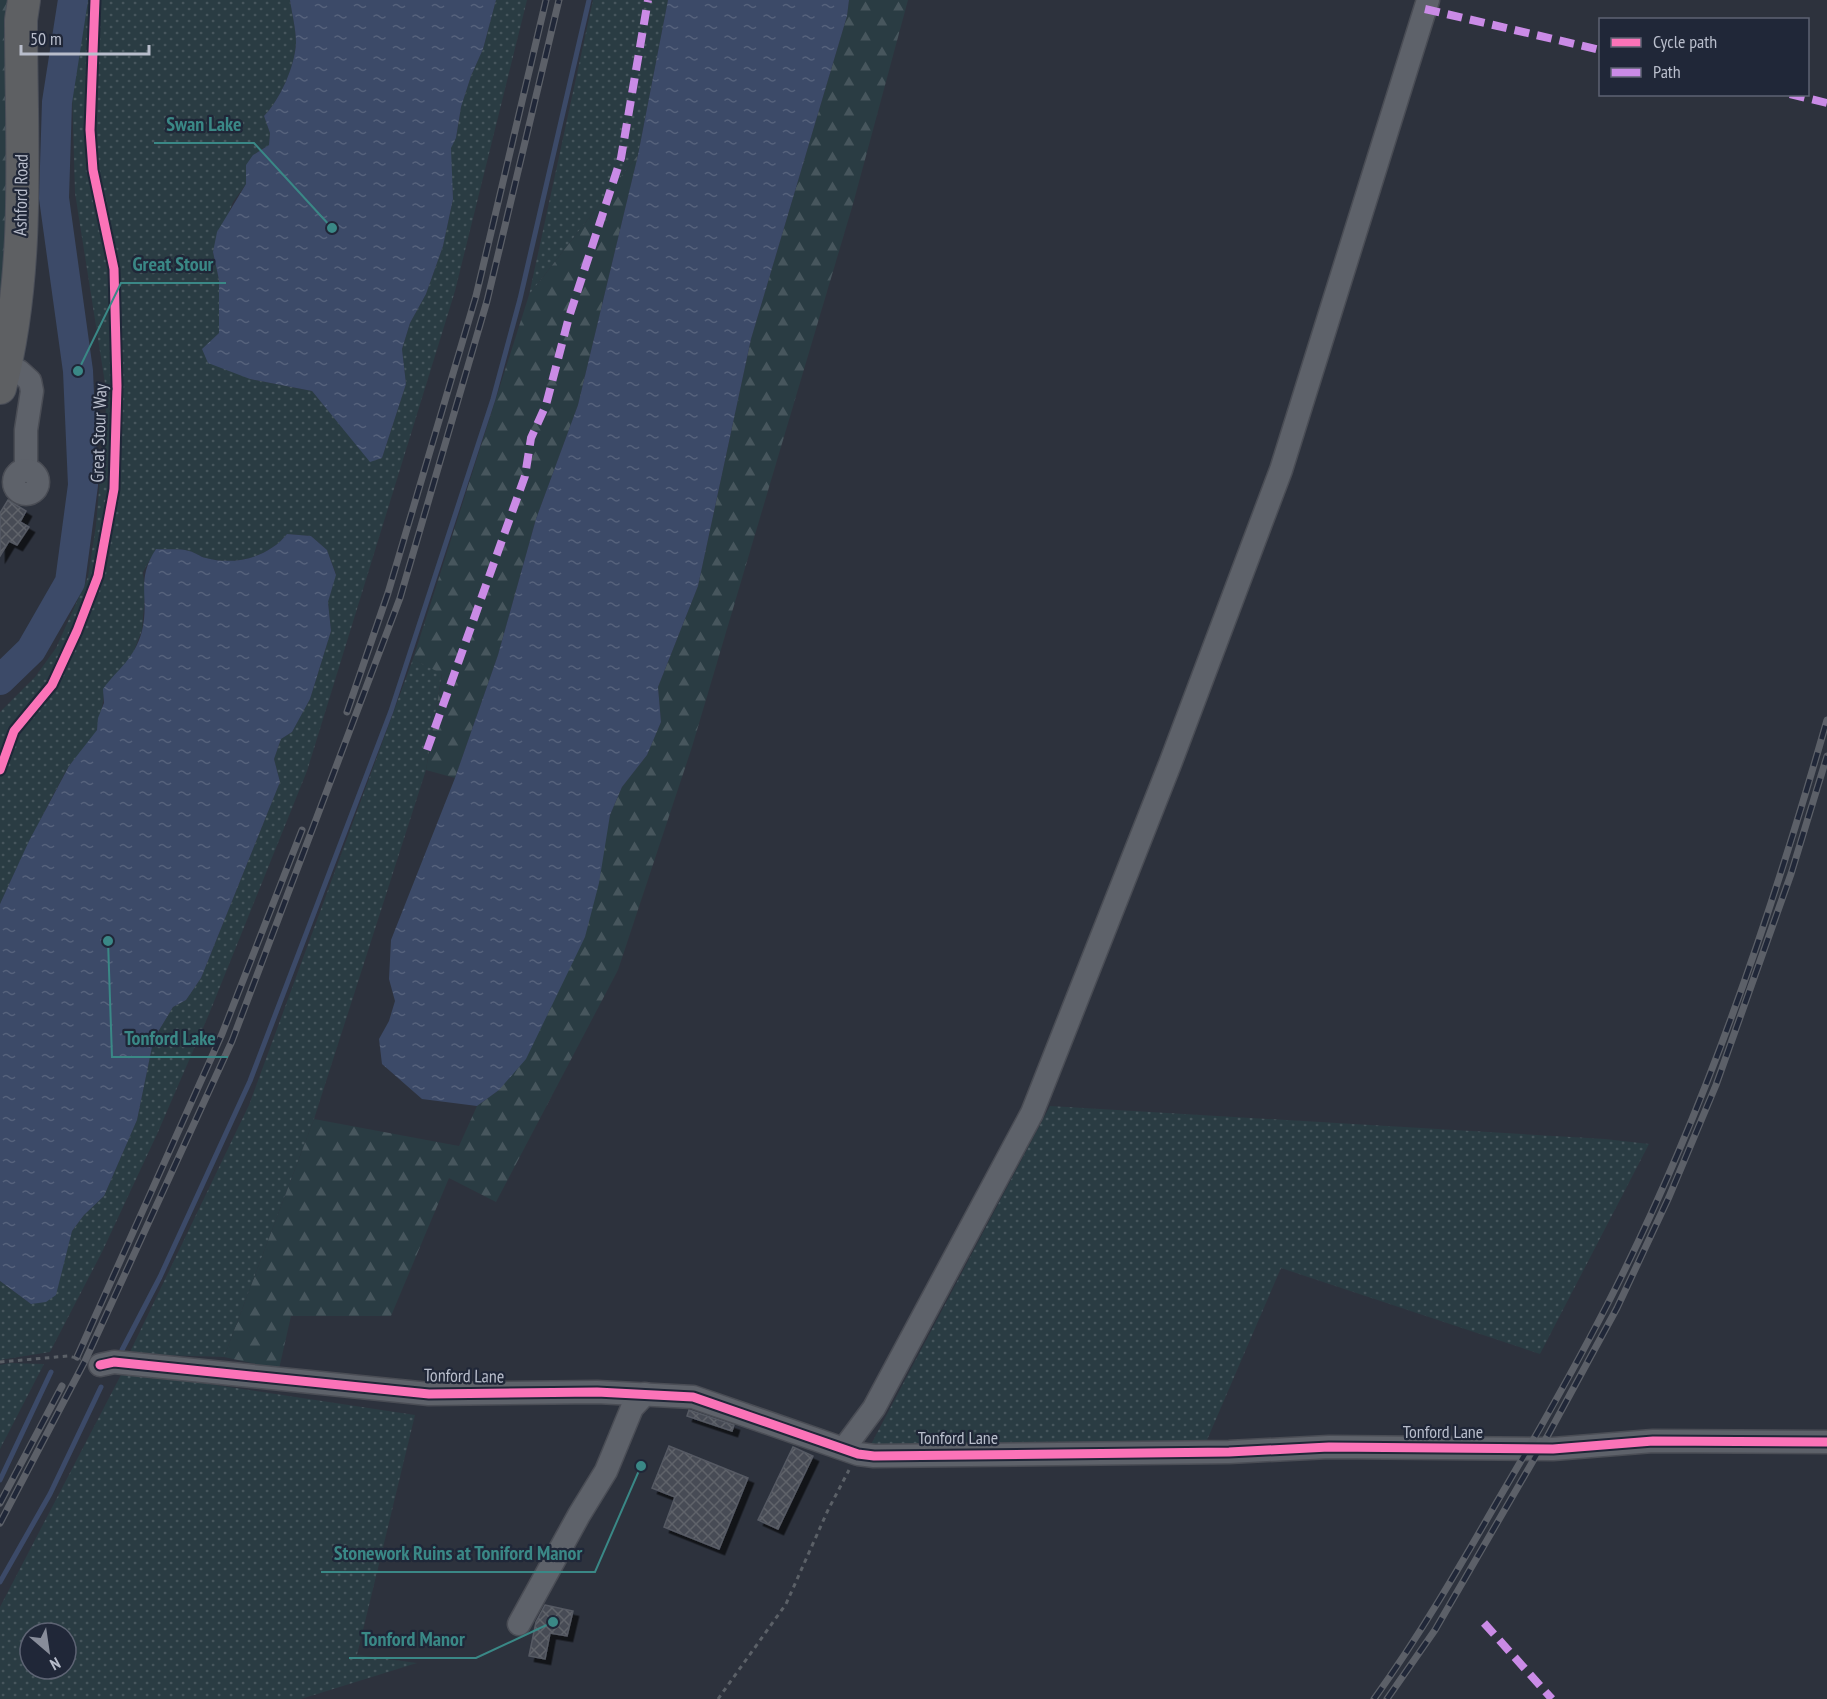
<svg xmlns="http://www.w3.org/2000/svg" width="1827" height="1699" viewBox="0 0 1827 1699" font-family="'PT Sans Narrow',sans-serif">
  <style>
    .green { fill: url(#green-dots); fill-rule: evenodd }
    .forest { fill: url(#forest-firs) }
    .water { fill: url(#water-ripples) }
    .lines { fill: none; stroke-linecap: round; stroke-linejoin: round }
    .stream { stroke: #3c4a68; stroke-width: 5 }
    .river { stroke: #3c4a68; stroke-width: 30 }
    .building { fill: url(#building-cross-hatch); stroke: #565a64; stroke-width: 1.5; filter: url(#shadow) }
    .minor-casing { stroke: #4a4d55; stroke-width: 25 }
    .highway-casing { stroke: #4a4e58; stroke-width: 34 }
    .path { stroke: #5b6067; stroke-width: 3; stroke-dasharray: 4.5 4.5; stroke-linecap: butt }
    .minor { stroke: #5e626a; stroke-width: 22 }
    .highway { stroke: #5e6063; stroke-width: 32 }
    .rail-casing { stroke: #5c6068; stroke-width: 7 }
    .rail { stroke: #202738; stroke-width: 4.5; stroke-dasharray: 14; stroke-linecap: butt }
    .quiet { stroke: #ca8be6; stroke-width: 8; stroke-dasharray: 15 8; stroke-linecap: butt }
    .cycleway-casing { stroke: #202738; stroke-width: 13 }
    .cycleway { stroke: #fb73b8; stroke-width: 9 }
    .labels { text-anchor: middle; stroke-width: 4.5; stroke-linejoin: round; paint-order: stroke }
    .street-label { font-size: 18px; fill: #b9becc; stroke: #202738 }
    .leader { fill: none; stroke: #3a8886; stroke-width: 2 }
    .callout-dot { fill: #3a8886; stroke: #202738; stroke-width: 2 }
    .callout-label { font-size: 20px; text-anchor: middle; font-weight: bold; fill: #3a8886; stroke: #202738; stroke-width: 4.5; stroke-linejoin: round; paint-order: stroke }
  </style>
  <defs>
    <pattern id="green-dots" width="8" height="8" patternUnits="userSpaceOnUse" patternTransform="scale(1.5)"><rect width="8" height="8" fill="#2a3c43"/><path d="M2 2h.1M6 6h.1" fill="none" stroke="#47565d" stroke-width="1.8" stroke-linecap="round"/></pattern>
    <pattern id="forest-firs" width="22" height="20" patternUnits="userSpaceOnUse" patternTransform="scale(1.5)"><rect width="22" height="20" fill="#2a3c43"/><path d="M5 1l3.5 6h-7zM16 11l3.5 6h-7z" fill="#47565d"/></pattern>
    <pattern id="water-ripples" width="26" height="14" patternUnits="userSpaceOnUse" patternTransform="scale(1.5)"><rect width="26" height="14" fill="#3c4a68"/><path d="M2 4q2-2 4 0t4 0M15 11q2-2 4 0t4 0" fill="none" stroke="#56627c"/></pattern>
    <pattern id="building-cross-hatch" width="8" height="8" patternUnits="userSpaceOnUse" patternTransform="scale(1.5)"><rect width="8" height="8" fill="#474b54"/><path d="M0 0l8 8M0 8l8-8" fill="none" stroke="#5f636b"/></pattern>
    <filter id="shadow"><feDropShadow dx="5.5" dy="5.5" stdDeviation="0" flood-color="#0009"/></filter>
  </defs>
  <rect width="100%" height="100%" fill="#2d323d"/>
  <g class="green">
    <path d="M80 0H290C292 14 296 29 296 43 295 66 280 100 264 116L270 133 269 145 253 155 246 184 233 202 213 252 219 280V333L202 350 250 379 312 391 370 461 382 458 406 384 402 349 410 323 426 294 443 246 453 199 450 148 456 138 461 107 471 76 483 49 496 0H527L455 291 307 771 209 1014 158 1132 102 1252 50 1352 0 1360V1281L31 1304 63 1260 72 1231 84 1215 104 1196 137 1120 152 1047 158 1032 173 1007 186 1000 201 978 280 782 274 759 281 739 292 732 310 699 331 631 328 602 336 574 327 550 311 536 287 534C269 557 235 566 206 558 200 557 195 552 189 551 179 548 166 550 156 549L143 572 145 594 142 630 130 661 104 689C104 702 100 716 97 729 94 744 75 756 67 769 43 813 21 858 0 904V712L35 677 56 648 88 577 96 525 107 396 75 193 72 93Z"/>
    <path d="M593 0H668L638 155 529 295Z"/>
    <path d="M413 659 442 673 426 770 314 1119 224 1357 129 1354 249 1105Z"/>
    <path d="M1050 1106 1605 1139 1649 1144 1540 1354 1281 1268 1207 1440 1078 1447 868 1450Z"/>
    <path d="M10 1363 44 1364 0 1449V1365Z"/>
    <path d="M123 1371 415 1415 357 1655 417 1663 301 1699H0V1607ZM30 1633H66V1669H30Z"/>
  </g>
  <g class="forest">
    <path d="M0 0H11L10 253 0 315Z"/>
    <path d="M849 0H908L853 204 692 747 618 970 496 1202 449 1178 391 1316H291L279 1369 224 1357 314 1119 459 1146 477 1106 499 1090 585 937 610 815 622 787 647 755 661 722 658 687 698 586 751 339 847 16Z"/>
    <path d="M638 155 578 405 536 519 498 655 455 778 426 770 442 674 413 659 529 295Z"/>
  </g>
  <g class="water">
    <path d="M290 0H496L483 49 471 76 461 107 456 138 451 148 453 199 443 246 426 294 410 323 402 349 406 384 382 458 370 462 312 391 250 379 208 363 202 349 219 333V280L213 252 217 232 246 184V165L253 155 269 145 270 133 264 116C280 100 295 66 296 43 296 29 292 14 290 0Z"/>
    <path d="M668 0H849L847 16 751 339 698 586 658 687 661 722 647 755 622 787 610 815 599 883 585 937 526 1059 499 1090 477 1106 422 1099 382 1064 379 1039 389 1021 395 1001 389 979 391 940 455 778 498 655 536 519 578 405 638 155Z"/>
    <path d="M287 534 311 536 327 550 336 575 328 602 331 631 310 699 292 732 281 739 274 759 280 782 201 978 186 1000 173 1007 158 1032 152 1047 137 1120 104 1196 84 1215 72 1231 56 1295 46 1302 31 1304 0 1281V904L29 841 69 766 97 730 98 718 104 703 103 689C119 667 134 660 142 631 150 597 135 581 156 549 167 550 179 548 189 551 195 552 200 557 206 558 235 566 269 557 287 534Z"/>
  </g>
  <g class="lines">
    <g class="stream">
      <path d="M122 1350 160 1277 250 1081 391 711 493 399 520 299 589 0"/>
      <path d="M0 1480 51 1372"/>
      <path d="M0 1582 50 1494 101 1387"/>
    </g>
    <path class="river" d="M0 680 31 650 70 582 83 485 78 371 54 198 57 102 73 0"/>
  </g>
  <g class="building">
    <path d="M8 500 26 511 20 522 29 527 17 545 9 541 0 556V513Z"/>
    <path d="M689 1410 734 1425 732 1431 687 1416Z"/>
    <path d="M669 1446 748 1478 719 1549 664 1527 675 1497 652 1488Z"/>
    <path d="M793 1447 813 1456 778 1529 758 1520Z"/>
    <path d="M545 1605 573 1611 567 1636 550 1633 545 1659 529 1656 536 1622Z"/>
  </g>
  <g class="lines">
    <defs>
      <g id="minor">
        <path d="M5 367 19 371 30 381 32 391 26 430V471"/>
        <circle cx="26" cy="482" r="12"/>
        <path d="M100 1365 114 1362 429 1394 597 1392 693 1397 858 1454 874 1456 1229 1452 1329 1447 1553 1449 1653 1441 1827 1442"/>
        <path d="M845 1447 874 1408 1032 1113 1170 764 1281 470 1428 0"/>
        <path d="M519 1624 579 1515 606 1471 632 1408 645 1394"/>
      </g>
      <path id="highway" d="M0 388C31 269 21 142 21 20L24 0"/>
    </defs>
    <use href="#minor" class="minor-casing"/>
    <use href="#highway" class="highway-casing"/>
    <g class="path">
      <path d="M0 1362 68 1356 81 1359"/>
      <path d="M718 1699 786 1604 828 1510 849 1470"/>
    </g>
    <use href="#minor" class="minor"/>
    <use href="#highway" class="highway"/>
    <defs>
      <g id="rail">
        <path d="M347 712 388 593 476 296 546 0"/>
        <path d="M77 1357 222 1034 302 830"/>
        <path d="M0 1503 62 1386"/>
        <path d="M0 1523 85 1361 232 1041 400 598 487 301 559 0"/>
        <path d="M1374 1699C1420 1635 1459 1568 1498 1500 1536 1436 1573 1371 1607 1305 1702 1120 1770 919 1827 720"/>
        <path d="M1387 1699 1435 1630 1548 1435 1617 1308 1669 1197 1716 1085 1791 874 1827 756"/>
      </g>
    </defs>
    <use href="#rail" class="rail-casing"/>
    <use href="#rail" class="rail"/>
    <g class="quiet">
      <path d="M1425 9 1600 50"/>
      <path d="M1790 94 1827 103"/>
      <path d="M427 750 525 476 531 438 546 405 569 317 621 158 648 0"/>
      <path d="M1484 1623 1552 1699"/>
    </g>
    <defs>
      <g id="cycleway">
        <path d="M0 770 14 731 52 685 77 631 98 576 114 489 117 386 114 269 93 170 90 130 95 0"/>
        <path d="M100 1365 114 1362 429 1394 597 1392 693 1397 858 1454 874 1456 1229 1452 1329 1447 1553 1449 1653 1441 1827 1442"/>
      </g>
    </defs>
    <use href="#cycleway" class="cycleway-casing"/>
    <use href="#cycleway" class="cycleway"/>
  </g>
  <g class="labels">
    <g class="street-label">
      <text transform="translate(21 195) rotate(-89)" y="6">Ashford Road</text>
      <text transform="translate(99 433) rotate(-88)" y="6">Great Stour Way</text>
      <text transform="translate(464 1376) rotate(1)" y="6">Tonford Lane</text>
      <text x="1443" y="1438">Tonford Lane</text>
      <text x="958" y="1444">Tonford Lane</text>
    </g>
  </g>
  <path class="leader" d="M332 228L254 143H154M78 371L121 283H226M108 941L112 1057H228M641 1466L595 1572H321M553 1622L476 1658H349"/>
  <g class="callout-dot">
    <circle cx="332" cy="228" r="6"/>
    <circle cx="78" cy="371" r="6"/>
    <circle cx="108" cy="941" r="6"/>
    <circle cx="641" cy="1466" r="6"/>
    <circle cx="553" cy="1622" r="6"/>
  </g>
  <g class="callout-label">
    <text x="204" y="131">Swan Lake</text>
    <text x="173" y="271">Great Stour</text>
    <text x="170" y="1045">Tonford Lake</text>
    <text x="458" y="1560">Stonework Ruins at Toniford Manor</text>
    <text x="413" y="1646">Tonford Manor</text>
  </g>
  <rect x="1599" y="18" width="210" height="78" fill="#202738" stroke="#5d6373" stroke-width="1.5"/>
  <rect x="1611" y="38" width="30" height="9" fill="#fb73b8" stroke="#5d6373" stroke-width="1.5"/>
  <text x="1653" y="48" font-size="18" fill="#b9becc">Cycle path</text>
  <rect x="1611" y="68" width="30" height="9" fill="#ca8be6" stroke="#5d6373" stroke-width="1.5"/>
  <text x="1653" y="78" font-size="18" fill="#b9becc">Path</text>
  <g transform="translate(48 1651) rotate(151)"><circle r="28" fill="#202738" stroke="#5d6373" stroke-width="1.5"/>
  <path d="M0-4.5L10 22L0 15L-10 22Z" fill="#888d9a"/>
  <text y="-9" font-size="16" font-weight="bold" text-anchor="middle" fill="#b9becc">N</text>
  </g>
  <path d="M21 45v9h128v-9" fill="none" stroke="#b9becc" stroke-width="3"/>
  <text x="30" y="45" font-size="18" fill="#b9becc" stroke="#202738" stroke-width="4.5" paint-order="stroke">50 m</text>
</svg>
